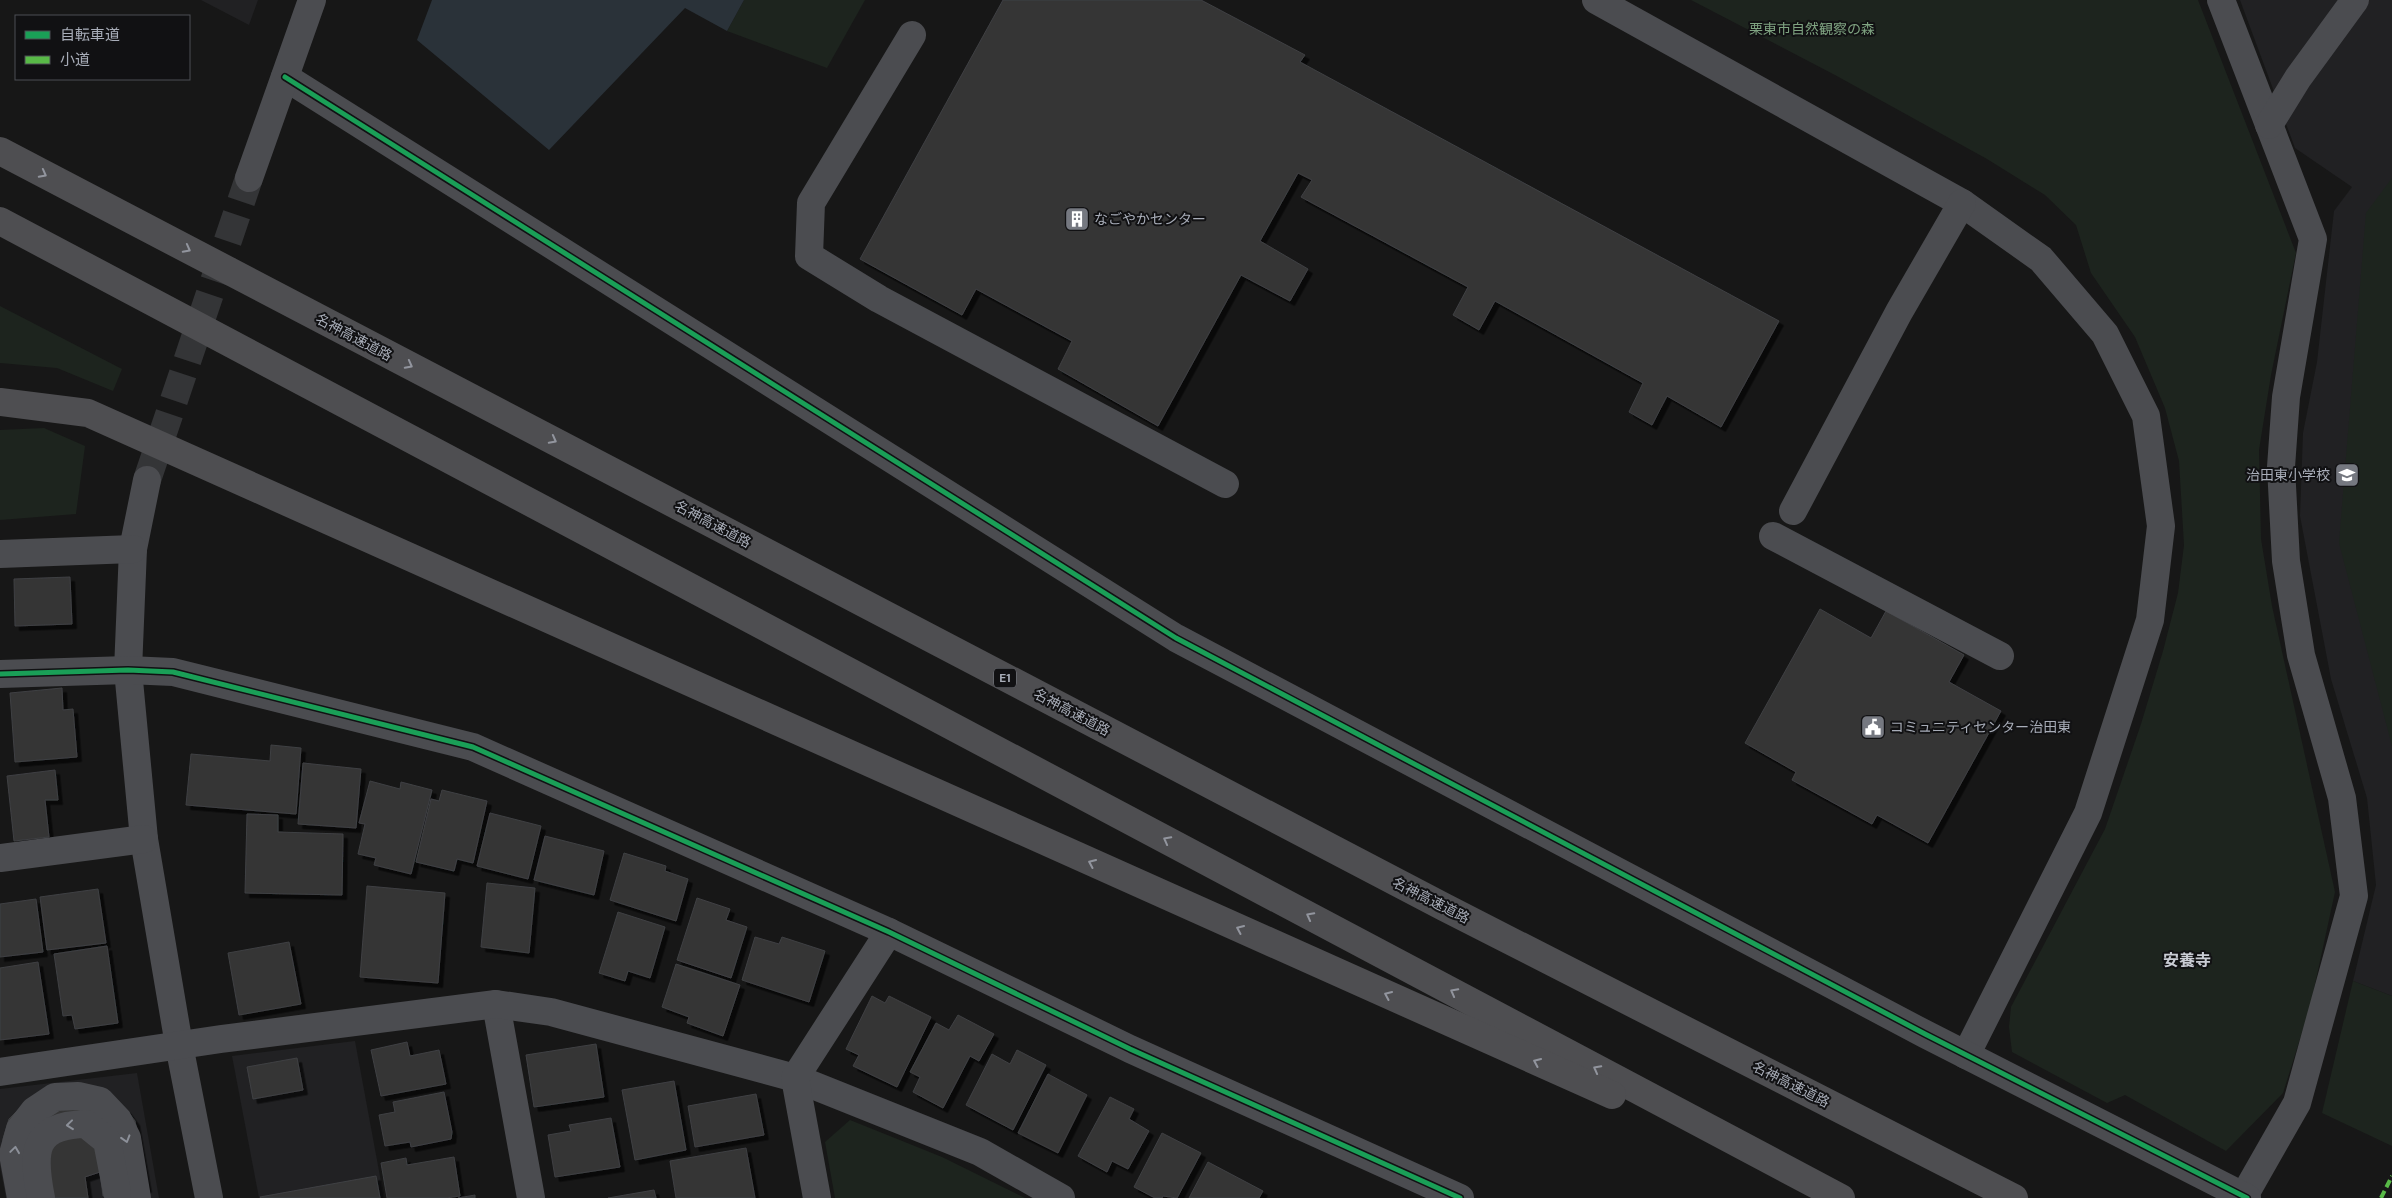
<svg xmlns="http://www.w3.org/2000/svg" width="2392" height="1198" viewBox="0 0 2392 1198" font-family="'DM Sans','Noto Sans JP',sans-serif">
  <style>
    .built { fill: #212123 }
    .green { fill: #1d241e }
    .water { fill: #2a3239 }
    .building { fill: #353536; stroke: #3f4043; filter: url(#shadow) }
    .lines { fill: none; stroke-linecap: round; stroke-linejoin: round }
    .minor-tunnel { stroke: #343537; stroke-width: 28; stroke-dasharray: 28 14; stroke-linecap: butt }
    .minor { stroke: #4b4c50; stroke-width: 28 }
    .highway { stroke: #4e4e51; stroke-width: 28 }
    .quiet { stroke: #58b947; stroke-width: 4; stroke-dasharray: 8 4; stroke-linecap: butt }
    .cycleway-casing { stroke: #111113; stroke-width: 8 }
    .cycleway { stroke: #1a9f57; stroke-width: 5 }
    .oneway { stroke: #92959e }
    .oneway2 { stroke: #8c9099 }
    .labels { text-anchor: middle; stroke-width: 4; stroke-linejoin: round; paint-order: stroke }
    .shield { fill: #111113; stroke: #7b7e86; stroke-width: 1 }
    .shield-label { font-size: 12px; font-weight: bold; fill: #a8adb8 }
    .park-label { font-size: 14px; fill: #7fa381; stroke: #111113 }
    .poi-label { font-size: 14px; fill: #a8adb8; stroke: #111113; text-anchor: start }
    .street-label { font-size: 14px; fill: #a8adb8; stroke: #111113 }
    .quarter-label { font-size: 16px; font-weight: bold; fill: #c9ccd4; stroke: #111113 }
  </style>
  <defs>
    <filter id="shadow"><feDropShadow dx="4.5" dy="4.5" stdDeviation="0" flood-color="#0009"/></filter>
  </defs>
  <rect width="100%" height="100%" fill="#171717"/>
  <g class="built">
    <path d="M201 0H258L249 25Z"/>
    <path d="M2240 0H2392V996L2353 981 2376 885 2367 798 2331 679 2300 516 2303 433 2317 362 2334 211 2352 187 2295 148Z"/>
    <path d="M355 1041 384 1198H259L232 1056Z"/>
    <path d="M137 1073 159 1198H6L0 1166V1089Z"/>
  </g>
  <g class="green">
    <path d="M744 0H865L827 68 727 31Z"/>
    <path d="M1691 0H2198L2296 253 2271 375 2259 450 2261 539 2272 606 2335 892 2310 1007 2283 1093 2226 1151 2125 1095 2107 1103 2012 1052 2009 1027 2011 1007 2105 829 2141 724 2163 651 2178 593 2184 545 2179 461 2165 408 2135 337 2091 273 2076 225 2045 195 1987 159 1835 75Z"/>
    <path d="M2392 178V746L2339 543 2366 213Z"/>
    <path d="M0 306 122 369 113 391 57 368 0 363Z"/>
    <path d="M44 428 85 446 76 514 0 520V430Z"/>
    <path d="M2353 981 2392 996V1146L2322 1113Z"/>
    <path d="M850 1120 942 1157 1025 1198H835L825 1142Z"/>
  </g>
  <path class="water" d="M432 0H744L727 31 685 8 549 150 417 40Z"/>
  <g class="building">
    <path d="M1003 0H1201L1305 55 1300 62 1779 321 1721 427 1667 396 1652 425 1629 412 1643 383 1495 301 1479 330 1453 315 1468 287 1301 197 1312 180 1298 173 1260 241 1308 269 1290 301 1241 275 1158 426 1058 369 1072 341 976 289 962 315 860 259Z"/>
    <path d="M70 577 72 624 15 626 14 579Z"/>
    <path d="M1820 609 1871 638 1886 611 1964 655 1949 682 2001 711 1928 843 1877 815 1872 824 1792 780 1796 772 1745 743Z"/>
    <path d="M62 688 63 710 73 709 77 757 15 762 10 693Z"/>
    <path d="M271 745 301 748 296 814 186 805 191 754 270 761Z"/>
    <path d="M303 763 361 769 356 828 298 824Z"/>
    <path d="M55 770 58 800H45L49 837 14 841 7 776Z"/>
    <path d="M370 781 400 789 401 782 432 790 411 874 374 865 376 858 358 854 365 824 359 823Z"/>
    <path d="M442 790 487 801 473 863 457 859 454 871 416 862 431 799 439 801Z"/>
    <path d="M490 813 541 826 528 879 477 866Z"/>
    <path d="M247 814 278 815V832L343 834 342 895 245 893Z"/>
    <path d="M545 836 604 851 594 895 534 880Z"/>
    <path d="M624 853 666 866 665 871 688 879 676 921 610 900Z"/>
    <path d="M487 883 535 888 529 953 481 947Z"/>
    <path d="M367 886 445 893 438 983 360 977Z"/>
    <path d="M98 889 106 943 47 950 40 897Z"/>
    <path d="M697 898 730 909 726 920 747 927 731 978 677 960Z"/>
    <path d="M36 899 43 952 0 957V904Z"/>
    <path d="M618 912 665 927 650 978 628 971 625 981 599 973Z"/>
    <path d="M755 937 779 944 782 937 825 951 809 1002 742 980Z"/>
    <path d="M289 942 301 1004 239 1015 228 953Z"/>
    <path d="M107 946 118 1023 75 1029 72 1015 63 1016 54 954Z"/>
    <path d="M38 962 49 1034 0 1040V968Z"/>
    <path d="M676 964 740 985 723 1036 687 1023 689 1017 662 1007Z"/>
    <path d="M872 996 885 1003 889 996 931 1017 897 1087 853 1066 859 1055 846 1049Z"/>
    <path d="M958 1015 994 1034 979 1061 970 1056 943 1108 913 1092 920 1077 910 1072 936 1023 949 1030Z"/>
    <path d="M407 1042 410 1056 439 1050 446 1084 381 1096 371 1050Z"/>
    <path d="M596 1044 604 1097 534 1107 526 1055Z"/>
    <path d="M1017 1050 1046 1065 1013 1130 966 1105 992 1054 1010 1064Z"/>
    <path d="M297 1058 303 1090 253 1099 247 1067Z"/>
    <path d="M1048 1074 1087 1095 1058 1153 1018 1133Z"/>
    <path d="M674 1081 686 1150 635 1160 622 1090Z"/>
    <path d="M444 1092 452 1132 451 1139 411 1147 410 1142 385 1146 379 1115 395 1112 393 1102Z"/>
    <path d="M756 1094 764 1135 695 1147 688 1106Z"/>
    <path d="M1110 1097 1134 1109 1129 1119 1149 1131 1128 1169 1112 1161 1107 1172 1078 1156Z"/>
    <path d="M19 1109H126L135 1121 147 1188 103 1196 100 1172 85 1177 88 1198H8L3 1139 9 1119Z"/>
    <path d="M611 1118 620 1167 555 1177 548 1135 571 1131 569 1125Z"/>
    <path d="M1162 1133 1201 1153 1177 1198 1163 1196 1162 1198H1155L1134 1187Z"/>
    <path d="M746 1148 755 1198H676L670 1161Z"/>
    <path d="M454 1157 460 1196 446 1198H387L381 1163 406 1158 407 1165Z"/>
    <path d="M1208 1162 1263 1191 1259 1198H1189Z"/>
    <path d="M376 1176 380 1198H261L260 1197Z"/>
    <path d="M654 1190 656 1198H608Z"/>
    <path d="M475 1195V1198H458Z"/>
  </g>
  <g class="lines">
    <path class="minor-tunnel" d="M147 480 249 178"/>
    <g class="minor">
      <path d="M1596 0 1962 203 2041 259 2105 334 2146 416 2161 526 2150 620 2088 813 1966 1055"/>
      <path d="M2221 0 2313 239 2286 397 2281 467 2286 561 2301 655 2342 798 2354 896 2297 1103 2244 1196"/>
      <path d="M912 35 811 203 809 256 879 299 1225 484"/>
      <path d="M285 77 1176 638 1925 1034 2247 1198"/>
      <path d="M2269 125 2298 78 2355 0"/>
      <path d="M249 178 312 0"/>
      <path d="M147 480 133 549 128 670 144 839 179 1045 209 1198"/>
      <path d="M1793 511 1899 312 1962 203"/>
      <path d="M1773 536 2000 656"/>
      <path d="M0 554 133 549"/>
      <path d="M0 674 128 670 173 672 473 747 889 932 1130 1049 1460 1198"/>
      <path d="M0 858 144 839"/>
      <path d="M496 1004 531 1198"/>
      <path d="M0 1072 221 1039 496 1004 551 1012 795 1078 980 1152 1061 1198"/>
      <path d="M21 1198 13 1154 20 1129 34 1111 55 1097 78 1096 100 1101 118 1120 127 1138 137 1198"/>
      <path d="M41 1198C32 1152 32 1125 86 1124L107 1141 117 1192"/>
      <path d="M817 1198 795 1078 889 932"/>
    </g>
    <g class="highway">
      <path d="M0 151 1444 907 2014 1198"/>
      <path d="M0 221 1841 1198"/>
      <path d="M0 402 88 413 1612 1095"/>
    </g>
    <path class="quiet" d="M2381 1198 2392 1176"/>
    <defs>
      <g id="cycleway">
        <path d="M285 77 1176 638 1925 1034 2247 1198"/>
        <path d="M0 674 128 670 173 672 473 747 889 932 1130 1049 1460 1198"/>
      </g>
    </defs>
    <use href="#cycleway" class="cycleway-casing"/>
    <use href="#cycleway" class="cycleway"/>
  </g>
  <defs><path id="oneway-chevron" d="M-2-3.5L2.5 0L-2 3.5" fill="none" stroke-width="1.6" stroke-linecap="round" stroke-linejoin="round" transform="scale(1.25)"/></defs>
  <g class="oneway">
    <use href="#oneway-chevron" transform="translate(43 174) rotate(28)"/>
    <use href="#oneway-chevron" transform="translate(187 249) rotate(28)"/>
    <use href="#oneway-chevron" transform="translate(409 365) rotate(28)"/>
    <use href="#oneway-chevron" transform="translate(553 440) rotate(28)"/>
    <use href="#oneway-chevron" transform="translate(1167 840) rotate(-152)"/>
    <use href="#oneway-chevron" transform="translate(1092 863) rotate(-156)"/>
    <use href="#oneway-chevron" transform="translate(1310 916) rotate(-152)"/>
    <use href="#oneway-chevron" transform="translate(1240 929) rotate(-156)"/>
    <use href="#oneway-chevron" transform="translate(1454 992) rotate(-152)"/>
    <use href="#oneway-chevron" transform="translate(1388 995) rotate(-156)"/>
    <use href="#oneway-chevron" transform="translate(1537 1062) rotate(-156)"/>
    <use href="#oneway-chevron" transform="translate(1597 1069) rotate(-152)"/>
  </g>
  <g class="oneway2">
    <use href="#oneway-chevron" transform="translate(70 1125) rotate(174)"/>
    <use href="#oneway-chevron" transform="translate(126 1139) rotate(73)"/>
    <use href="#oneway-chevron" transform="translate(15 1150) rotate(-82)"/>
  </g>
  <defs>
    <symbol id="building-square" viewBox="-11 -11 22 22"><rect x="-9" y="-9" width="18" height="18" rx="4" fill="#757880" stroke="#111113"/><path d="M-4-6H4V6H1V3H-1V6H-4ZM-2.5-4.3h1.7v1.8h-1.7ZM.8-4.3h1.7v1.8H.8ZM-2.5-1h1.7V.8h-1.7ZM.8-1h1.7V.8H.8Z" fill="#fff"/></symbol>
    <symbol id="school-square" viewBox="-11 -11 22 22"><rect x="-9" y="-9" width="18" height="18" rx="4" fill="#757880" stroke="#111113"/><path d="M0-5L7-2L0 1L-7-2ZM-4 1L0 2.5L4 1V4Q0 6-4 4Z" fill="#fff"/></symbol>
    <symbol id="civic-square" viewBox="-11 -11 22 22"><rect x="-9" y="-9" width="18" height="18" rx="4" fill="#757880" stroke="#111113"/><path d="M-.6-6.5H3V-4.5H.6V-3L4-1V1h2V6H-6V1h2V-1L-.6-3ZM-1.2 2.5V6h2.4V2.5Z" fill="#fff"/></symbol>
  </defs>
  <g fill-rule="evenodd">
    <use href="#building-square" x="1063" y="205" width="28" height="28"/>
    <use href="#school-square" x="2333" y="461" width="28" height="28"/>
    <use href="#civic-square" x="1859" y="713" width="28" height="28"/>
  </g>
  <g class="labels">
    <rect class="shield" x="994" y="668.5" width="22" height="19" rx="4"/>
    <g class="shield-label">
      <text x="1005" y="682">E1</text>
    </g>
    <g class="park-label">
      <text x="1812" y="34">栗東市自然観察の森</text>
    </g>
    <g class="poi-label">
      <text x="1094" y="224">なごやかセンター</text>
      <text x="2330" y="480" text-anchor="end">治田東小学校</text>
      <text x="1890" y="732">コミュニティセンター治田東</text>
    </g>
    <g class="street-label">
      <text transform="translate(354 337) rotate(28)" y="5">名神高速道路</text>
      <text transform="translate(713 524) rotate(28)" y="5">名神高速道路</text>
      <text transform="translate(1072 712) rotate(28)" y="5">名神高速道路</text>
      <text transform="translate(1431 900) rotate(27)" y="5">名神高速道路</text>
      <text transform="translate(1791 1084) rotate(27)" y="5">名神高速道路</text>
    </g>
    <g class="quarter-label">
      <text x="2187" y="966">安養寺</text>
    </g>
  </g>
  <rect x="15" y="15" width="175" height="65" fill="#111113" stroke="#4d4f55"/>
  <rect x="25" y="31" width="25" height="8" fill="#1a9f57" stroke="#4d4f55"/>
  <text x="60" y="40" font-size="15" fill="#a8adb8">自転車道</text>
  <rect x="25" y="56" width="25" height="8" fill="#58b947" stroke="#4d4f55"/>
  <text x="60" y="65" font-size="15" fill="#a8adb8">小道</text>
</svg>
